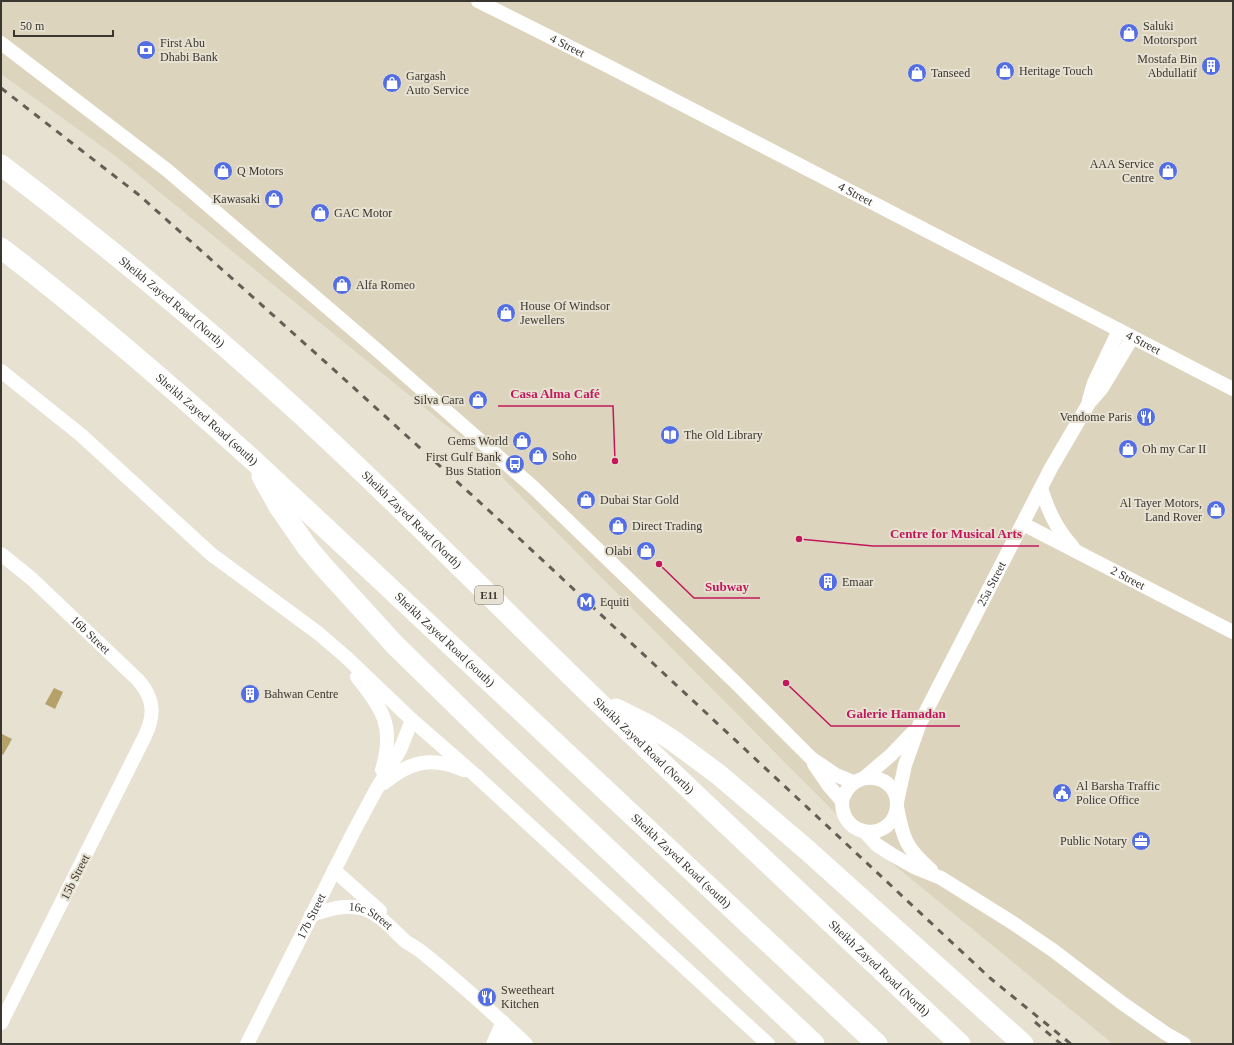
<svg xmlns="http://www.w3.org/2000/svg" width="1234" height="1045" viewBox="0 0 1234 1045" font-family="Georgia,serif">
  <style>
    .built { fill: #ddd4bd }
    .water { fill: #b5a16a }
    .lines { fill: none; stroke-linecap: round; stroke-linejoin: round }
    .minor { stroke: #fff; stroke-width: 14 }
    .highway { stroke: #fff; stroke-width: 21 }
    .rail { stroke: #635f57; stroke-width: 3; stroke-dasharray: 7 7; stroke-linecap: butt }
    .labels { text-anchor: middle; stroke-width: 4; stroke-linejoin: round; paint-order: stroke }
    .shield { fill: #e7e1d1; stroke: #6e6a61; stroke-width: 1 }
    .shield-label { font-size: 11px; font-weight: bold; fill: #3a3731 }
    .poi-label { font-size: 12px; fill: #3a3731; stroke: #e7e1d1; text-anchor: start }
    .street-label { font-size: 12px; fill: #3a3731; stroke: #e7e1d1 }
    .leader { fill: none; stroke: #c2185b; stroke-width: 1.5 }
    .callout-dot { fill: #c2185b; stroke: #e7e1d1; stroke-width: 1.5 }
    .callout-label { font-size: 13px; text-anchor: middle; font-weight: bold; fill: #c2185b; stroke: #e7e1d1; stroke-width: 4; stroke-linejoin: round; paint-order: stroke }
  </style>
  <rect width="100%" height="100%" fill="#e7e1d1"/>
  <path class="built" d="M1 1H1233V1044H1113L855 833 468 443 114 155 1 74Z"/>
  <g class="water">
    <path d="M54 688 63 692 55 709 45 704Z"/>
    <path d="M2 734 12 739 3 755 1 753Z"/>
  </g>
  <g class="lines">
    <g class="minor">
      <path id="s1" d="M478 1 604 64 1233 389"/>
      <path d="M1 43 167 170 377 350 534 488 734 681 811 758 836 775 853 782"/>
      <path d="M1 371 81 435 211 554 318 633 346 657 412 720 474 774 768 1044"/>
      <path d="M1089 400 1094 383 1119 330"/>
      <path d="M1041 488C1048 510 1056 529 1073 547"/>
      <path id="s2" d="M1023 524 1233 632"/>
      <path id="s3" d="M1 554 32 579 138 680C155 699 155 716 144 738L1 1023"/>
      <path d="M357 677C383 710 395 726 382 770"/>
      <path d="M814 764 829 786 842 801C841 840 894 842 897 806 899 774 852 765 842 801"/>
      <path d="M864 778 891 755 913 732"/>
      <path d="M384 783C410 761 432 756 464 770"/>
      <path id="s4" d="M897 802 905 765 920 723 1051 468 1089 403 1102 388 1132 338"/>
      <path d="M897 807C903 839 906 848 931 870"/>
      <path d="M865 832 877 845 891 854 914 867 941 878 1013 923 1054 951 1122 1003 1165 1033 1184 1044"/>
      <path d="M334 870 380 911"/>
      <path id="s5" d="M311 915C328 910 345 903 364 909 380 914 393 930 405 941 411 945 417 948 423 953 458 981 493 1013 526 1044"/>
      <path id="s6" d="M247 1044 354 831 376 790 400 750 412 720"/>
      <path d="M493 1044 503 1022"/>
      <path d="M506 1044 513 1032"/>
    </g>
    <g class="highway">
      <path id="s7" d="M1 165C105 244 206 327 303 416 402 507 497 604 594 698 715 814 838 929 960 1044"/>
      <path id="s8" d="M1 248C89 315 172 387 254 461L877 1044"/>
      <path d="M262 476 278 505 307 547 323 566 395 645 486 734 814 1044"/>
      <path d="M616 709 648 725 672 740 718 774 806 849 1023 1044"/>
    </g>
    <g class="rail">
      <path d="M1 88 139 195 332 368 507 527 990 978 1071 1044"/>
      <path d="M1035 1022 1061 1044"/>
    </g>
  </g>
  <defs>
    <symbol id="shop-disc" viewBox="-11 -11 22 22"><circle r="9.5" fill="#536de3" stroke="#e7e1d1"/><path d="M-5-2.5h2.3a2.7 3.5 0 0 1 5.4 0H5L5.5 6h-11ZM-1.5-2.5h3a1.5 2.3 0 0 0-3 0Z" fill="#fff"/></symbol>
    <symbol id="bank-disc" viewBox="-11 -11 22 22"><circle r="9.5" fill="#536de3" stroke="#e7e1d1"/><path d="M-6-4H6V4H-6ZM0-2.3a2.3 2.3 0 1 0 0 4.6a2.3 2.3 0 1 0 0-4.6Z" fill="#fff"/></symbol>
    <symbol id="building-disc" viewBox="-11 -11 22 22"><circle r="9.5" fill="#536de3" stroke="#e7e1d1"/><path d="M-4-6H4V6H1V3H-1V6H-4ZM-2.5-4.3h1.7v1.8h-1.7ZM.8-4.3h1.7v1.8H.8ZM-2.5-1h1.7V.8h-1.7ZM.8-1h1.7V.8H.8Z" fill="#fff"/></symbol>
    <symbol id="restaurant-disc" viewBox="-11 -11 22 22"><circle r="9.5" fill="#536de3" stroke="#e7e1d1"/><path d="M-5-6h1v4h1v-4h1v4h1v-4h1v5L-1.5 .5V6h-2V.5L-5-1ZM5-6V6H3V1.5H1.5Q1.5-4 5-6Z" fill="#fff"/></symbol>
    <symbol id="library-disc" viewBox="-11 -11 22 22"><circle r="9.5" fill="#536de3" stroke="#e7e1d1"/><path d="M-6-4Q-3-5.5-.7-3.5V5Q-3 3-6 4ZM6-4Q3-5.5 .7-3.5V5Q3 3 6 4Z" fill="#fff"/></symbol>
    <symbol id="bus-disc" viewBox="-11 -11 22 22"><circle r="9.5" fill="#536de3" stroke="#e7e1d1"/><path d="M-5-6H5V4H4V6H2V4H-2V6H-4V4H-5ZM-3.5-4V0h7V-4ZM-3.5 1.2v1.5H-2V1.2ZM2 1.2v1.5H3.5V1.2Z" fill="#fff"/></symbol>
    <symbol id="metro-disc" viewBox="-11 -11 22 22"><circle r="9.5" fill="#536de3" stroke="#e7e1d1"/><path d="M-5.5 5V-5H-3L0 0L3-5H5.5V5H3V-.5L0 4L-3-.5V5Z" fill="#fff"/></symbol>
    <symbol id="civic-disc" viewBox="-11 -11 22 22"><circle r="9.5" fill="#536de3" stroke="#e7e1d1"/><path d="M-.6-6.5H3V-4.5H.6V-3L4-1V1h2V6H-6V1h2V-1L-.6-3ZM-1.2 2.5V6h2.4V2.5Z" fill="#fff"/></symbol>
    <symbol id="office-disc" viewBox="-11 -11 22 22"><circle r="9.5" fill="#536de3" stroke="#e7e1d1"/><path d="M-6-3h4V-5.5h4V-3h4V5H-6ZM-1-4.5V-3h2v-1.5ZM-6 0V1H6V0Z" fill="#fff"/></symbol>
  </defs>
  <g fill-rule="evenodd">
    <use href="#shop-disc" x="1118" y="22" width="22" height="22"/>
    <use href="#bank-disc" x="135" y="39" width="22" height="22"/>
    <use href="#building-disc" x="1200" y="55" width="22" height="22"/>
    <use href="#shop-disc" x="994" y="60" width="22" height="22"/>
    <use href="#shop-disc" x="906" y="62" width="22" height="22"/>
    <use href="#shop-disc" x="381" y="72" width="22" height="22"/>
    <use href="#shop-disc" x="212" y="160" width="22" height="22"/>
    <use href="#shop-disc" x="1157" y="160" width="22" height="22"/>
    <use href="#shop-disc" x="263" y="188" width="22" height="22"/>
    <use href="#shop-disc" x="309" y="202" width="22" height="22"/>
    <use href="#shop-disc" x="331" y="274" width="22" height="22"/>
    <use href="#shop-disc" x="495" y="302" width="22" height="22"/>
    <use href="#shop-disc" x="467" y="389" width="22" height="22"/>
    <use href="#restaurant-disc" x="1135" y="406" width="22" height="22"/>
    <use href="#library-disc" x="659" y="424" width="22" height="22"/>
    <use href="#shop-disc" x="511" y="430" width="22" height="22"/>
    <use href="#shop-disc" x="1117" y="438" width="22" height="22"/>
    <use href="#shop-disc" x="527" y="445" width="22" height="22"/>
    <use href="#bus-disc" x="504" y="453" width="22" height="22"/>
    <use href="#shop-disc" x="575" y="489" width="22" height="22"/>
    <use href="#shop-disc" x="1205" y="499" width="22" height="22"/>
    <use href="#shop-disc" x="607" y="515" width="22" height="22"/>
    <use href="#shop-disc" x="635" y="540" width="22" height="22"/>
    <use href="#building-disc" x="817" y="571" width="22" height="22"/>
    <use href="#metro-disc" x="575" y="591" width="22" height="22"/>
    <use href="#building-disc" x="239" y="683" width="22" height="22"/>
    <use href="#civic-disc" x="1051" y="782" width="22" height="22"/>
    <use href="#office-disc" x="1130" y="830" width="22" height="22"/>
    <use href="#restaurant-disc" x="476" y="986" width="22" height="22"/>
  </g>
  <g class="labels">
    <rect class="shield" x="475" y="586" width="28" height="18" rx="3"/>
    <g class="shield-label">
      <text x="489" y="599">E11</text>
    </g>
    <g class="poi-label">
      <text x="1143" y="30">Saluki<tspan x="1143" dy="14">Motorsport</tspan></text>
      <text x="160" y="47">First Abu<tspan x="160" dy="14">Dhabi Bank</tspan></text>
      <text x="1197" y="63" text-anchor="end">Mostafa Bin<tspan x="1197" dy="14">Abdullatif</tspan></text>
      <text x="1019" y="75">Heritage Touch</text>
      <text x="931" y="77">Tanseed</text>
      <text x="406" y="80">Gargash<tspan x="406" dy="14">Auto Service</tspan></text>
      <text x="1154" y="168" text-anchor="end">AAA Service<tspan x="1154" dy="14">Centre</tspan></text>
      <text x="237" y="175">Q Motors</text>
      <text x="260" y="203" text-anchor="end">Kawasaki</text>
      <text x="334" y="217">GAC Motor</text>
      <text x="356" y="289">Alfa Romeo</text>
      <text x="520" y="310">House Of Windsor<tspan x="520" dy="14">Jewellers</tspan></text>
      <text x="464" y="404" text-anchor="end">Silva Cara</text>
      <text x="1132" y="421" text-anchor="end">Vendome Paris</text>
      <text x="684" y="439">The Old Library</text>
      <text x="508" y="445" text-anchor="end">Gems World</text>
      <text x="1142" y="453">Oh my Car II</text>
      <text x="552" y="460">Soho</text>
      <text x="501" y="461" text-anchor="end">First Gulf Bank<tspan x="501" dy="14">Bus Station</tspan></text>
      <text x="600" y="504">Dubai Star Gold</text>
      <text x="1202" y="507" text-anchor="end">Al Tayer Motors,<tspan x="1202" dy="14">Land Rover</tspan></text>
      <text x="632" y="530">Direct Trading</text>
      <text x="632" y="555" text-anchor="end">Olabi</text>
      <text x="842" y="586">Emaar</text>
      <text x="600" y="606">Equiti</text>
      <text x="264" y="698">Bahwan Centre</text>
      <text x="1076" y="790">Al Barsha Traffic<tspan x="1076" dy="14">Police Office</tspan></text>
      <text x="1127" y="845" text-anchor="end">Public Notary</text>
      <text x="501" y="994">Sweetheart<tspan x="501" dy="14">Kitchen</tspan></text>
    </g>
    <g class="street-label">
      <text dy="4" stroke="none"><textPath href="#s1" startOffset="100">4 Street</textPath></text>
      <text dy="4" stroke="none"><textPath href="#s1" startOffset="424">4 Street</textPath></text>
      <text dy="4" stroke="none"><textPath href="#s7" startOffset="219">Sheikh Zayed Road (North)</textPath></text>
      <text dy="4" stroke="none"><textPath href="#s1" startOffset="748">4 Street</textPath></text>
      <text dy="4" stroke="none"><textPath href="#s8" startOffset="268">Sheikh Zayed Road (south)</textPath></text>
      <text dy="4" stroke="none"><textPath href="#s7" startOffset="543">Sheikh Zayed Road (North)</textPath></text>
      <text dy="4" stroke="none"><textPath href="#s2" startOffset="118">2 Street</textPath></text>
      <text dy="4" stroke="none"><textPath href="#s4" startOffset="239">25a Street</textPath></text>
      <text dy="4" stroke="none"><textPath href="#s3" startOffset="121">16b Street</textPath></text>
      <text dy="4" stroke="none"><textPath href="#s8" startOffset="592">Sheikh Zayed Road (south)</textPath></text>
      <text dy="4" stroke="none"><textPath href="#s7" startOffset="867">Sheikh Zayed Road (North)</textPath></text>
      <text dy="4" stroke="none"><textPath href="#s8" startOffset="916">Sheikh Zayed Road (south)</textPath></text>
      <text transform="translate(75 877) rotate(-63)" y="4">15b Street</text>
      <text dy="4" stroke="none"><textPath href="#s6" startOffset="143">17b Street</textPath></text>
      <text dy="4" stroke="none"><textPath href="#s5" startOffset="63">16c Street</textPath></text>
      <text dy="4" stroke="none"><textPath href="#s7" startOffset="1191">Sheikh Zayed Road (North)</textPath></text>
    </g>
  </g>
  <path class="leader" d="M615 461L613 406H498M799 539L873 546H1039M659 564L694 598H760M786 683L831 726H960"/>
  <g class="callout-dot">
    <circle cx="615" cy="461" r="4"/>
    <circle cx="799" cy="539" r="4"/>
    <circle cx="659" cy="564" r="4"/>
    <circle cx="786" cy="683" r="4"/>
  </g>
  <g class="callout-label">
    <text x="555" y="398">Casa Alma Café</text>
    <text x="956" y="538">Centre for Musical Arts</text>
    <text x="727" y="591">Subway</text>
    <text x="896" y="718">Galerie Hamadan</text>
  </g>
  <rect width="1234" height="1045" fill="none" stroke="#3a3731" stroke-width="4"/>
  <path d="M14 30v6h99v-6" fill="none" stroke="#3a3731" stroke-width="2"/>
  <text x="20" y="30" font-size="12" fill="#3a3731" stroke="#e7e1d1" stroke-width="3" paint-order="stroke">50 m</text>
</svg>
